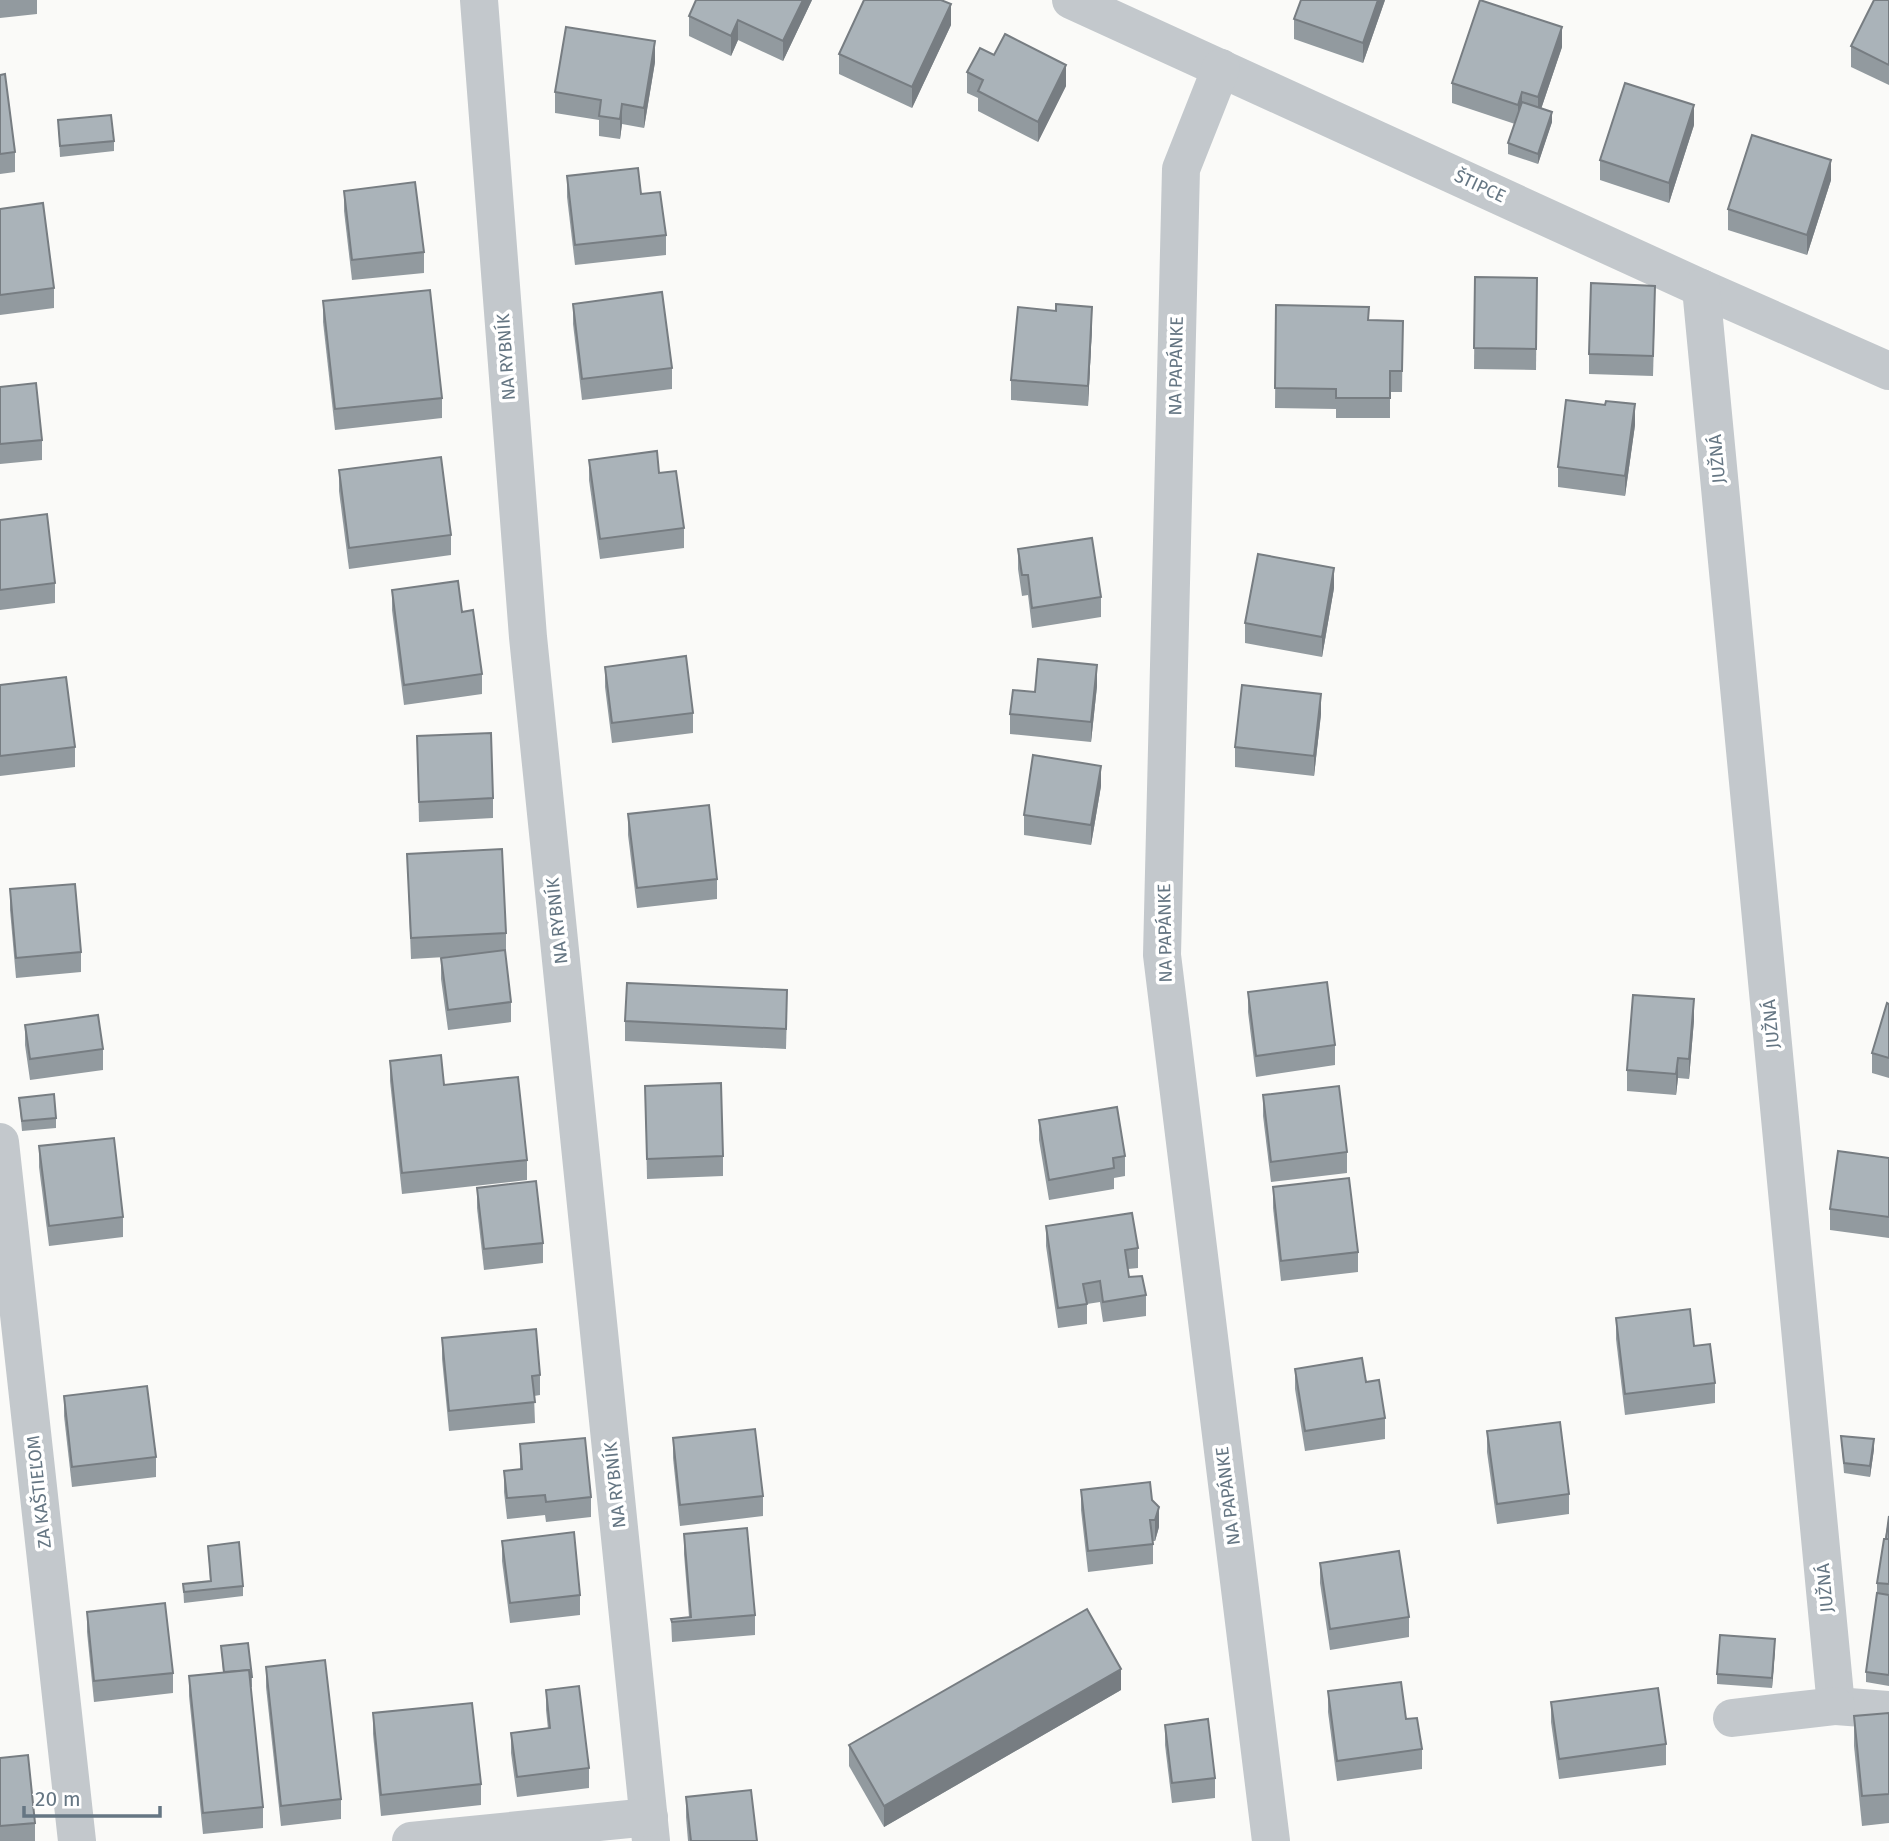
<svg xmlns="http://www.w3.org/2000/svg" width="1889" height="1841" viewBox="0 0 1889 1841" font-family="'Fira Sans',sans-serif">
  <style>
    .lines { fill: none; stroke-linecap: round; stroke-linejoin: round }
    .minor { stroke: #c3c8cc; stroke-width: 38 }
    .wall { fill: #929a9f }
    .shaded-wall { fill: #777d82 }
    .building { fill: #aab3b9; stroke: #777d82; stroke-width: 2 }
    .labels { text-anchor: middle; stroke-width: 7; stroke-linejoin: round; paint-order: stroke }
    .street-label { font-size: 18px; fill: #657683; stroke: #fff }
  </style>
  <rect width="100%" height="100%" fill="#fafaf8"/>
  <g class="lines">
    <g class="minor">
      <path d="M479 0 528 637 651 1841"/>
      <path d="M1071 0 1701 288 1889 371"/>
      <path d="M1221 68 1181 169 1162 955 1271 1841"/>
      <path d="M1701 288 1836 1706 1889 1710"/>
      <path d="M0 1142 77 1841"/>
      <path d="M1732 1718 1836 1706"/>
      <path d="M411 1841 649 1817"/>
    </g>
  </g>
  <g class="wall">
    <path d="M0 0H37V14L0 18Z"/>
    <path d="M812 0 783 61 738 40 731 56 689 36V16Z"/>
    <path d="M1385 0 1363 63 1294 39V19Z"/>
    <path d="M1889 0V85L1851 67V46Z"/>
    <path d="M951 25 912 108 839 74V54Z"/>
    <path d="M1562 47 1541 109 1552 122 1538 164 1508 154V143L1515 124 1452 103V83Z"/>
    <path d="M655 62 644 128 622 124 620 139 599 136V120L555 113V92Z"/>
    <path d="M967 72 1066 86 1038 142 978 111V98L967 93Z"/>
    <path d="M0 75 15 152V172L0 174Z"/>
    <path d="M58 120 114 141V151L60 157Z"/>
    <path d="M1694 125 1669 203 1600 180V160Z"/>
    <path d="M567 176 641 194 666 235V255L575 265 567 197Z"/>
    <path d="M1831 180 1807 255 1728 230V209Z"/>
    <path d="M344 191 424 252V273L352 280 344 211Z"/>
    <path d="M0 209 54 288V308L0 315Z"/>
    <path d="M1475 277 1537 278 1536 370 1474 369Z"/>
    <path d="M323 301 442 398V418L335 430 323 322Z"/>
    <path d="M573 304 672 368V389L582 400 573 324Z"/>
    <path d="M1276 305 1369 320 1403 321 1402 392H1390V418H1336V409L1275 408Z"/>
    <path d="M1655 306 1653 376 1589 374V354Z"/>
    <path d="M1056 311 1092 327 1088 406 1011 400V380Z"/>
    <path d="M0 387 42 440V460L0 464Z"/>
    <path d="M1635 425 1625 496 1558 487V467Z"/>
    <path d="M589 460 659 473 684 528V548L600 559 589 480Z"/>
    <path d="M339 470 451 535V555L349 569 339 491Z"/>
    <path d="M0 520 55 583V603L0 610Z"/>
    <path d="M1018 549 1101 597V617L1032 628 1028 595 1022 596 1018 569Z"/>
    <path d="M1334 588 1322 657 1245 643V623Z"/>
    <path d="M392 590 462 612 482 674V694L404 705 392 610Z"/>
    <path d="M605 667 693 713V733L612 743 605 687Z"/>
    <path d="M0 685 75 747V767L0 776Z"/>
    <path d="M1097 686 1091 742 1010 734V714L1035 692Z"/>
    <path d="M1321 714 1314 776 1235 767V747Z"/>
    <path d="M417 736 493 798V818L419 822Z"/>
    <path d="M1101 786 1091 845 1024 835V815Z"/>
    <path d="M628 814 717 879V899L637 908 628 835Z"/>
    <path d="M407 854 506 933V953H505L511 1002V1022L448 1030 441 979V958L462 956 411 959Z"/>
    <path d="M10 889 81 952V972L16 978 10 910Z"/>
    <path d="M1248 992 1335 1045V1065L1256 1077 1248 1012Z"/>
    <path d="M1889 1004V1078L1872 1073V1053Z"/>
    <path d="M787 1011 786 1049 625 1041V1021Z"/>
    <path d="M1694 1020 1689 1079 1678 1078 1676 1095 1627 1091V1070Z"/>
    <path d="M25 1025 103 1049V1070L30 1080 25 1045Z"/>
    <path d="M390 1061 444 1085 527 1160V1180L402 1194 390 1081Z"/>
    <path d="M645 1086 723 1156V1176L647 1179Z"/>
    <path d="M1263 1095 1347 1152V1173L1271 1182 1263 1116Z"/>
    <path d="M19 1098 56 1118V1128L22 1131Z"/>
    <path d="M1039 1120 1125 1156V1176L1114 1178V1189L1049 1200 1039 1140Z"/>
    <path d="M39 1146 123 1217V1237L49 1246 39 1167Z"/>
    <path d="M1889 1158V1238L1830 1230V1209Z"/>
    <path d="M1273 1187 1358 1252V1272L1281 1281 1273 1208Z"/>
    <path d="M477 1188 543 1243V1263L484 1270 477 1208Z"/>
    <path d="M1046 1226 1138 1248V1268L1128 1269 1129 1277 1146 1295V1316L1103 1322 1100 1302 1087 1304V1324L1058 1328 1046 1246Z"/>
    <path d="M1616 1318 1694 1346 1715 1383V1403L1625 1415 1616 1339Z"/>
    <path d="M442 1338 540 1375V1395L534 1396 535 1423 449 1431 442 1359Z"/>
    <path d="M1295 1369 1366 1382 1385 1418V1439L1305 1451 1295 1389Z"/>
    <path d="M64 1396 156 1457V1477L72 1487 64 1416Z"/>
    <path d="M1487 1431 1569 1494V1514L1497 1524 1487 1452Z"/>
    <path d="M1841 1436 1874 1449 1870 1477 1844 1473Z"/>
    <path d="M673 1438 763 1496V1516L680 1526 673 1458Z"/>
    <path d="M520 1444 591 1497V1517L546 1522 545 1515 507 1519 504 1492V1471L520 1469Z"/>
    <path d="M1081 1490 1152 1500 1159 1527 1155 1541H1153V1564L1088 1572 1081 1510Z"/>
    <path d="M1889 1516V1686L1866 1682V1672L1877 1593V1583Z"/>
    <path d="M684 1534 755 1615V1635L672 1642 671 1619 689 1617 684 1554Z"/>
    <path d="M502 1541 580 1595V1615L510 1623 502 1561Z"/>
    <path d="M208 1546 243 1586V1596L184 1603 183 1584 210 1581Z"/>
    <path d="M1320 1563 1409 1617V1637L1330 1650 1320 1583Z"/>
    <path d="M87 1612 173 1673V1693L94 1702 87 1632Z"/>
    <path d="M221 1646 252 1677V1687H251L263 1807V1828L203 1834 189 1696V1676L223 1672Z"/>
    <path d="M1775 1649 1772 1688 1717 1684V1674Z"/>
    <path d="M266 1667 341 1799V1819L281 1826 266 1687Z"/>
    <path d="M546 1690 589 1768V1788L517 1797 511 1753V1733L548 1729 546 1710Z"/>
    <path d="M1121 1690 884 1827 849 1766V1745Z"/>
    <path d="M1328 1691 1406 1719 1422 1749V1769L1337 1781 1328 1712Z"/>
    <path d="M1551 1702 1666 1744V1765L1559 1779 1551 1722Z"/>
    <path d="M373 1713 481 1784V1805L381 1816 373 1734Z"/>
    <path d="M1889 1713V1823L1862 1826 1854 1746V1716Z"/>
    <path d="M1165 1725 1215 1778V1798L1172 1803 1165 1745Z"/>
    <path d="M0 1758 35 1823V1841H0Z"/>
    <path d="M686 1797 757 1841H688L686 1817Z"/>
  </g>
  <g class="shaded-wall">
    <path d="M803 0H812L783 61V41Z"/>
    <path d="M1378 0H1385L1363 63V43Z"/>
    <path d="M951 4V25L912 108V87Z"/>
    <path d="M738 20V40L731 56V36Z"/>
    <path d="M1562 27V47L1538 118V97Z"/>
    <path d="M655 41V62L644 128V108Z"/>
    <path d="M1066 65V86L1038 142V122Z"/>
    <path d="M1522 92V113L1518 125V105Z"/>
    <path d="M622 104V124L620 139V119Z"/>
    <path d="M1694 105V125L1669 203V183Z"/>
    <path d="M1552 112V122L1538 164V154Z"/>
    <path d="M1831 160V180L1807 255V235Z"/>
    <path d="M1092 307V327L1088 406V386Z"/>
    <path d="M1635 404V425L1625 496V476Z"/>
    <path d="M1334 568V588L1322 657V637Z"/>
    <path d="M1097 665V686L1091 742V722Z"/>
    <path d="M1321 694V714L1314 776V756Z"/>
    <path d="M1101 766V786L1091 845V825Z"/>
    <path d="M1694 999V1020L1689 1079V1059Z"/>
    <path d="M1678 1058V1078L1676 1095V1074Z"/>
    <path d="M1874 1439V1449L1870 1477V1466Z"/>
    <path d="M1159 1507V1527L1155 1541V1520Z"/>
    <path d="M1775 1639V1649L1772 1688V1678Z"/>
    <path d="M1121 1669V1690L884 1827V1806Z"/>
  </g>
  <g class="building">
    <path d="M696 0H803L783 41 738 20 731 36 689 16Z"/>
    <path d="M864 0H941L951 4 912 87 839 54Z"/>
    <path d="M1301 0H1378L1363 43 1294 19Z"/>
    <path d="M1480 0 1562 27 1538 97 1522 92 1518 105 1452 83Z"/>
    <path d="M1874 0H1889V65L1851 46Z"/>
    <path d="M566 27 655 41 644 108 622 104 620 119 599 116 601 100 555 92Z"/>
    <path d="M1005 34 1066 65 1038 122 978 91 983 80 967 72 980 48 994 55Z"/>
    <path d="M5 74 15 152 0 154V75Z"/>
    <path d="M1625 83 1694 105 1669 183 1600 160Z"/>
    <path d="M1522 102 1552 112 1538 154 1508 143Z"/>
    <path d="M111 115 114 141 60 146 58 120Z"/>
    <path d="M1752 135 1831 160 1807 235 1728 209Z"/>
    <path d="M638 168 641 194 660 192 666 235 575 245 567 176Z"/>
    <path d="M415 182 424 252 352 260 344 191Z"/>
    <path d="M43 203 54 288 0 295V209Z"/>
    <path d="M1475 277 1537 278 1536 349 1474 348Z"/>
    <path d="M1591 283 1655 286 1653 356 1589 354Z"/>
    <path d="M430 290 442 398 335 409 323 301Z"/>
    <path d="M662 292 672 368 582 379 573 304Z"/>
    <path d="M1056 304 1092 307 1088 386 1011 380 1018 307 1056 311Z"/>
    <path d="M1276 305 1369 307 1368 320 1403 321 1402 371H1390V398H1336V389L1275 388Z"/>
    <path d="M36 383 42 440 0 444V387Z"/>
    <path d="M1566 400 1605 405 1606 401 1635 404 1625 476 1558 467Z"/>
    <path d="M657 451 659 473 676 471 684 528 600 539 589 460Z"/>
    <path d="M441 457 451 535 349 548 339 470Z"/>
    <path d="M47 514 55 583 0 590V520Z"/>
    <path d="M1092 538 1101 597 1032 608 1028 575H1022L1018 549Z"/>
    <path d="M1258 554 1334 568 1322 637 1245 623Z"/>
    <path d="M458 581 462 612 473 610 482 674 404 685 392 590Z"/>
    <path d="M686 656 693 713 612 723 605 667Z"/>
    <path d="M1038 659 1097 665 1091 722 1010 714 1013 690 1035 692Z"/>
    <path d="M66 677 75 747 0 756V685Z"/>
    <path d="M1242 685 1321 694 1314 756 1235 747Z"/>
    <path d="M491 733 493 798 419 802 417 736Z"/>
    <path d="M1033 755 1101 766 1091 825 1024 815Z"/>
    <path d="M709 805 717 879 637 888 628 814Z"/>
    <path d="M502 849 506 933 411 938 407 854Z"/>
    <path d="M75 884 81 952 16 958 10 889Z"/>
    <path d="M505 950 511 1002 448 1010 441 958Z"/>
    <path d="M1327 982 1335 1045 1256 1056 1248 992Z"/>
    <path d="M627 983 787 990 786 1029 625 1021Z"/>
    <path d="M1633 995 1694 999 1689 1059 1678 1058 1676 1074 1627 1070Z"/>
    <path d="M1887 1003 1889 1004V1058L1872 1053Z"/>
    <path d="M98 1015 103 1049 30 1059 25 1025Z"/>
    <path d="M441 1055 444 1085 518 1077 527 1160 402 1173 390 1061Z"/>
    <path d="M721 1083 723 1156 647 1159 645 1086Z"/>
    <path d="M1339 1086 1347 1152 1271 1162 1263 1095Z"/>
    <path d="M54 1094 56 1118 22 1121 19 1098Z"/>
    <path d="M1117 1107 1125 1156 1113 1158 1114 1168 1049 1180 1039 1120Z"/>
    <path d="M114 1138 123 1217 49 1226 39 1146Z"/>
    <path d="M1838 1151 1889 1158V1217L1830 1209Z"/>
    <path d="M1349 1178 1358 1252 1281 1261 1273 1187Z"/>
    <path d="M536 1181 543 1243 484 1249 477 1188Z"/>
    <path d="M1132 1213 1138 1248 1125 1250 1129 1277 1142 1276 1146 1295 1103 1302 1100 1281 1083 1284 1087 1304 1058 1308 1046 1226Z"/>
    <path d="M1690 1309 1694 1346 1710 1344 1715 1383 1625 1394 1616 1318Z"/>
    <path d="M536 1329 540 1375 532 1376 535 1402 449 1411 442 1338Z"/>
    <path d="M1362 1358 1366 1382 1379 1380 1385 1418 1305 1431 1295 1369Z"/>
    <path d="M147 1386 156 1457 72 1467 64 1396Z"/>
    <path d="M1560 1422 1569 1494 1497 1504 1487 1431Z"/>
    <path d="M755 1429 763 1496 680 1505 673 1438Z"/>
    <path d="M1841 1436 1874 1439 1870 1466 1844 1463Z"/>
    <path d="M585 1438 591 1497 546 1502 545 1495 507 1498 504 1471 522 1469 520 1444Z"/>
    <path d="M1150 1482 1152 1500 1159 1507 1155 1520H1150L1153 1544 1088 1551 1081 1490Z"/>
    <path d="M1889 1516V1539H1886Z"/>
    <path d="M747 1528 755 1615 672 1622 671 1619 691 1617 684 1534Z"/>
    <path d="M574 1532 580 1595 510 1603 502 1541Z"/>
    <path d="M1884 1539H1889V1584L1877 1583Z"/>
    <path d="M239 1542 243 1586 184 1592 183 1584 211 1581 208 1546Z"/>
    <path d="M1399 1551 1409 1617 1330 1629 1320 1563Z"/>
    <path d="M1877 1593 1889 1595V1675L1866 1672Z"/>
    <path d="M165 1603 173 1673 94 1681 87 1612Z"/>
    <path d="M1087 1609 1121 1669 884 1806 849 1745Z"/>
    <path d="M1720 1635 1775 1639 1772 1678 1717 1674Z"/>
    <path d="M248 1643 252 1677H250L249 1670 224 1672 221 1646Z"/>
    <path d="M325 1660 341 1799 281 1806 266 1667Z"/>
    <path d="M249 1670 263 1807 203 1813 189 1676Z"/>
    <path d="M1401 1682 1406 1719 1417 1718 1422 1749 1337 1761 1328 1691Z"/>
    <path d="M579 1686 589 1768 517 1777 511 1733 550 1728 546 1690Z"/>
    <path d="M1658 1688 1666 1744 1559 1759 1551 1702Z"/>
    <path d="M472 1703 481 1784 381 1795 373 1713Z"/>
    <path d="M1889 1713V1794L1862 1796 1854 1716Z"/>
    <path d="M1208 1719 1215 1778 1172 1783 1165 1725Z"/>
    <path d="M28 1755 35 1823 0 1826V1758Z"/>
    <path d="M751 1790 757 1841H691L686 1797Z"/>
  </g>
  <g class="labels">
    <g class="street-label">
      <text transform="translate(1480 186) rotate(25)" y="6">ŠTIPCE</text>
      <text transform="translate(506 357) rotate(-94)" y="6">NA RYBNÍK</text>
      <text transform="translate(1176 366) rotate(-89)" y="6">NA PAPÁNKE</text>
      <text transform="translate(1717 459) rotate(-95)" y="6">JUŽNÁ</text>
      <text transform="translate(557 921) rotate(-96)" y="6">NA RYBNÍK</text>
      <text transform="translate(1165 933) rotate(-91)" y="6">NA PAPÁNKE</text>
      <text transform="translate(1771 1024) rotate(-95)" y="6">JUŽNÁ</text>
      <text transform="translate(615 1485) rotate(-96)" y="6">NA RYBNÍK</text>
      <text transform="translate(39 1492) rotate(-96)" y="6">ZA KAŠTIEĽOM</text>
      <text transform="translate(1228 1496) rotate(-97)" y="6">NA PAPÁNKE</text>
      <text transform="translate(1825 1588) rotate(-95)" y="6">JUŽNÁ</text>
    </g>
  </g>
  <path d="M24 1806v10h136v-10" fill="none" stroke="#657683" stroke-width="3.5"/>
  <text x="35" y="1806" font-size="21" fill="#657683" stroke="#ffffff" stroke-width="5" paint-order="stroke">20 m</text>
</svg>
